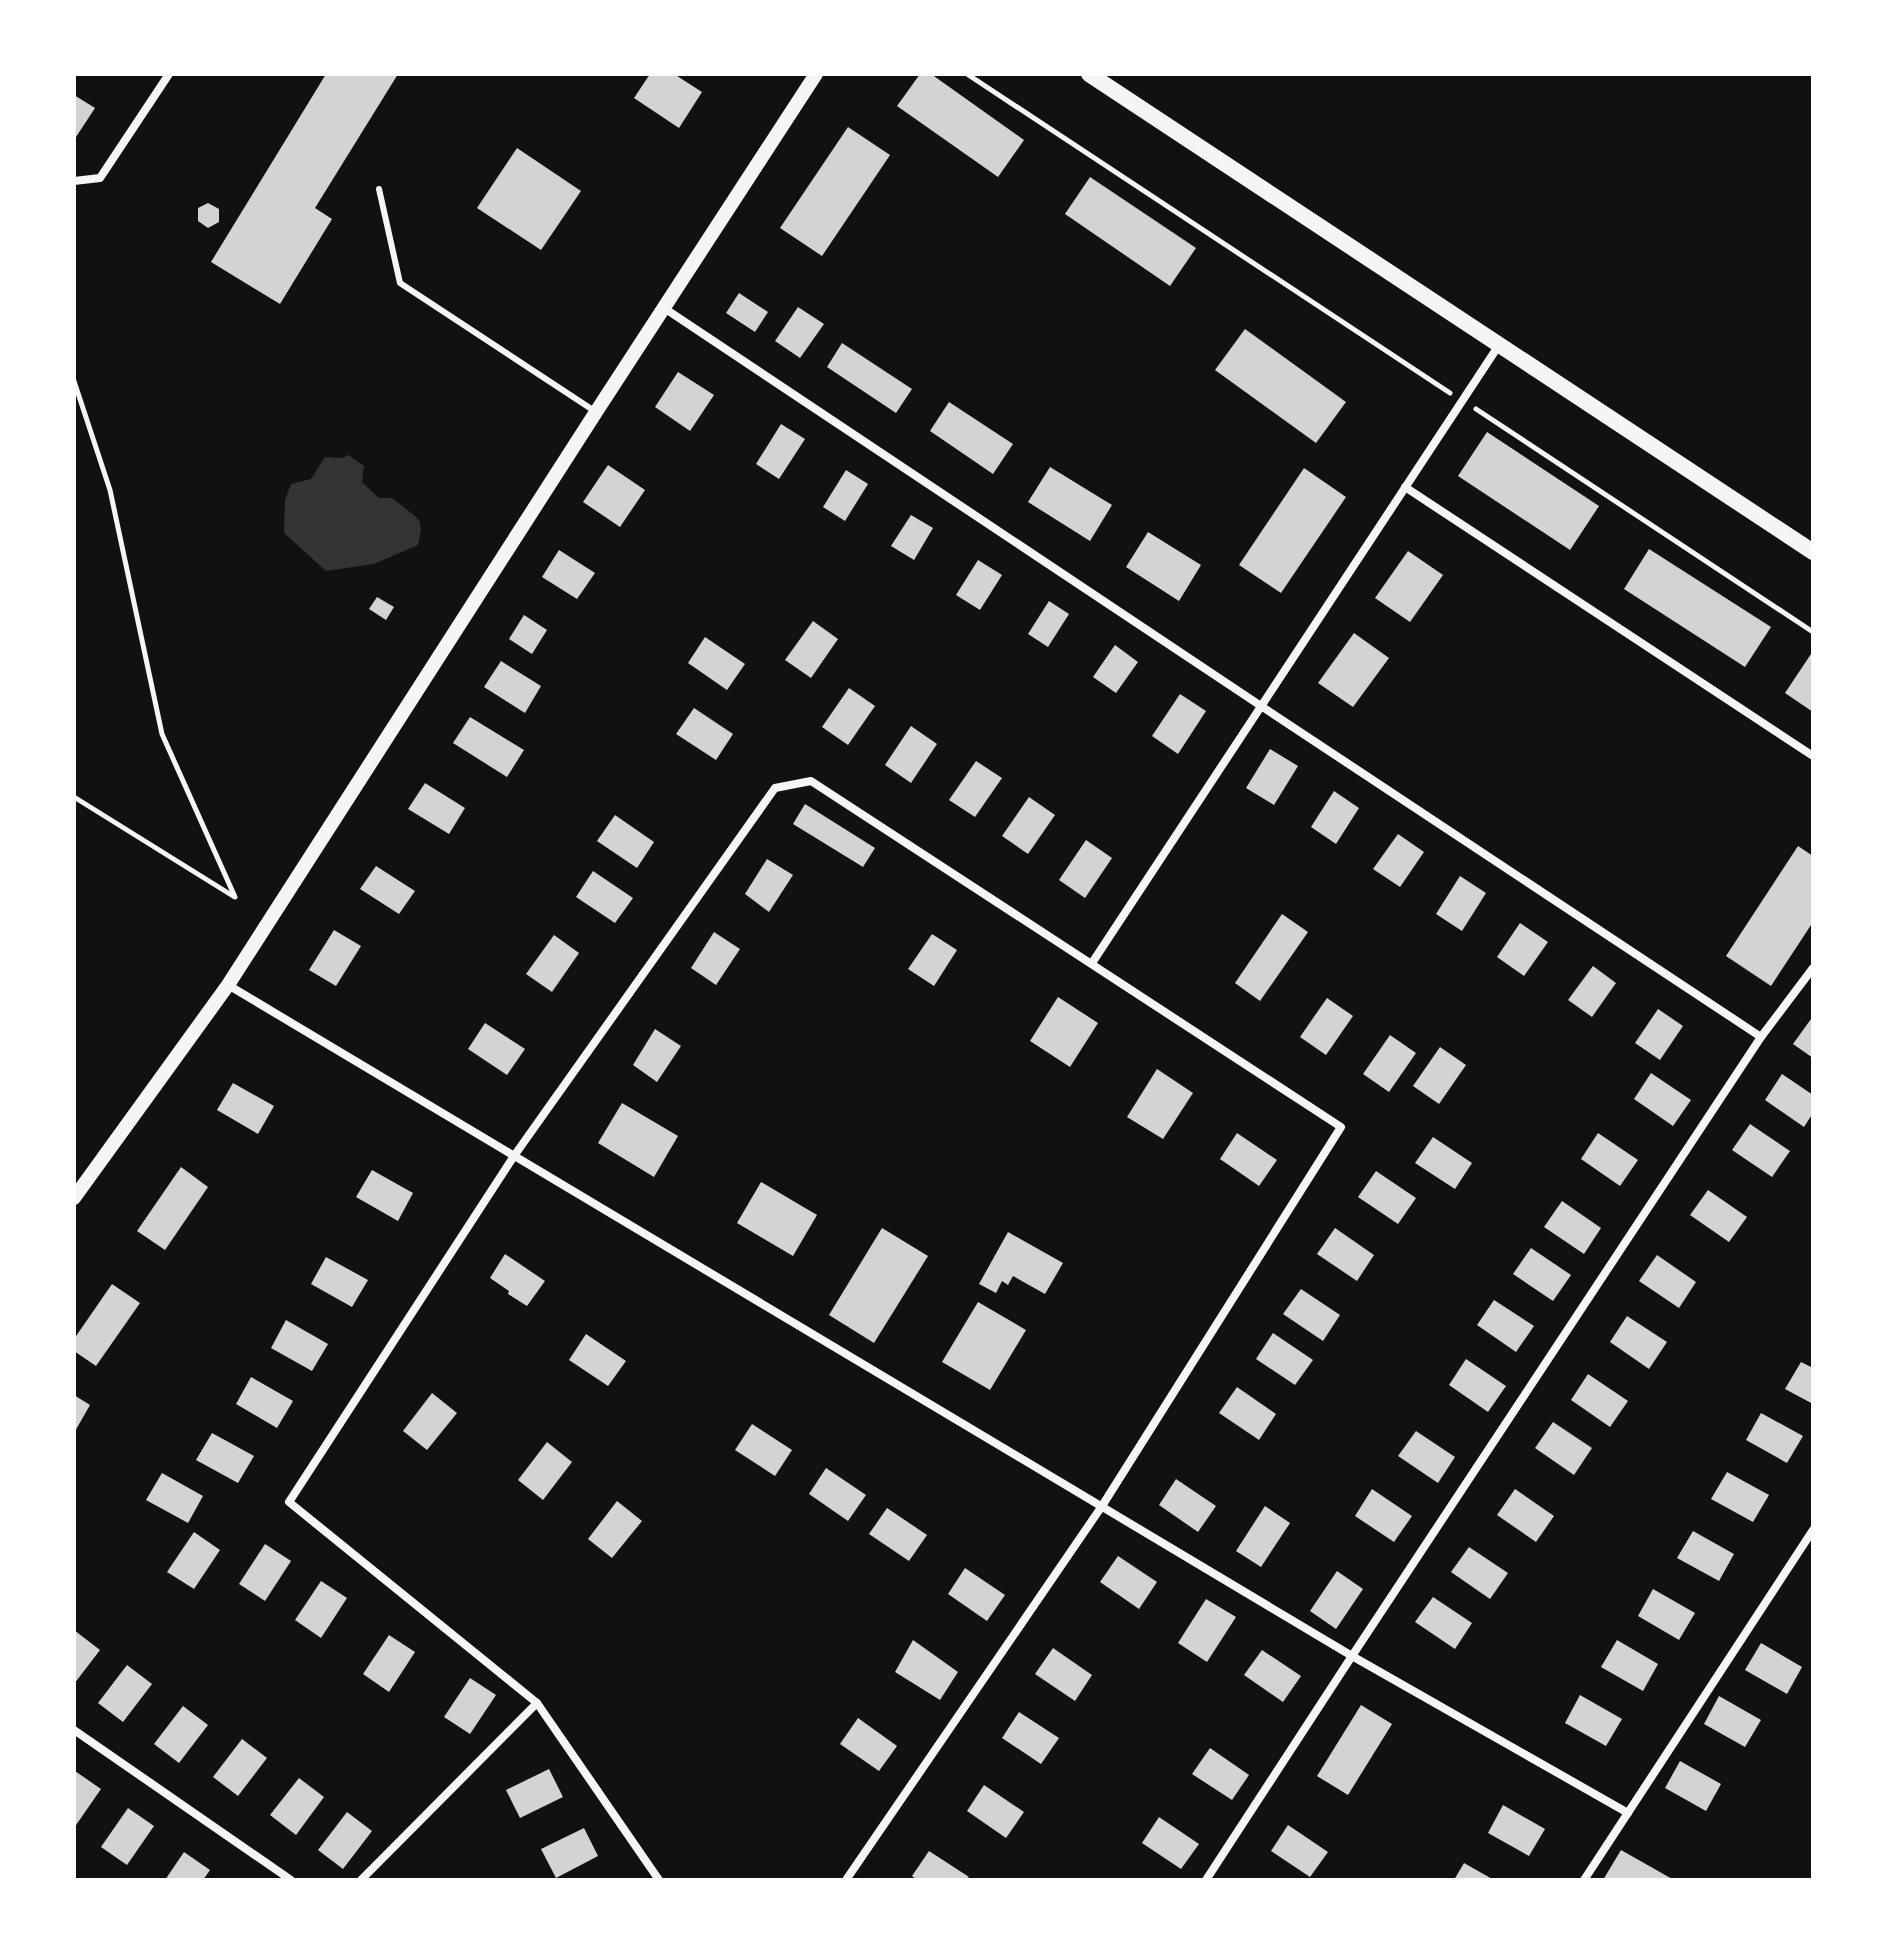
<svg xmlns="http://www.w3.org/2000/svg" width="1887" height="1954" viewBox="0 0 1887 1954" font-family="'IBM Plex Sans',sans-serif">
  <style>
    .water { fill: #333 }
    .building { fill: #d3d3d3 }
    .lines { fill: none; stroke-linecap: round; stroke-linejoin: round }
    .path { stroke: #f5f5f5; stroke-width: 5 }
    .service { stroke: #f5f5f5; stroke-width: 6 }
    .minor { stroke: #f5f5f5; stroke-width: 8 }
    .tertiary { stroke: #f5f5f5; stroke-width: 14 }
    .secondary { stroke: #f5f5f5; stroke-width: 16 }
  </style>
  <rect width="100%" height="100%" fill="#111"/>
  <path class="water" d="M348 455 364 466 362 482 379 498H392L415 516 420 522 421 530 418 545 374 564 326 571 284 533 285 500 291 484 311 479 325 457 342 458Z"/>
  <g class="building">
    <path d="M326 74H398L315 208 332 219 280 304 211 262Z"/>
    <path d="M650 74H674L702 92 679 128 634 98Z"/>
    <path d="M920 74H931L1024 140 998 177 897 106Z"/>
    <path d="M74 95 95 108 74 140Z"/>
    <path d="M848 127 890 155 822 256 780 228Z"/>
    <path d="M517 148 581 191 541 250 477 208Z"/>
    <path d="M1090 177 1196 248 1170 286 1065 214Z"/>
    <path d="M208 203 219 209V222L208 228 198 221V208Z"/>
    <path d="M739 293 768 312 755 332 726 313Z"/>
    <path d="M798 307 824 324 800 358 775 341Z"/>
    <path d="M1245 329 1346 402 1316 443 1215 370Z"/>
    <path d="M842 343 912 389 896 413 827 367Z"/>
    <path d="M678 372 714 395 690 431 655 407Z"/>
    <path d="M949 402 1013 444 993 474 930 431Z"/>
    <path d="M781 424 805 439 779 479 756 464Z"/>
    <path d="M1487 432 1599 506 1570 550 1458 476Z"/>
    <path d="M608 465 645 490 620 527 583 502Z"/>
    <path d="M1050 467 1112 505 1090 541 1028 502Z"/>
    <path d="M1304 468 1346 497 1281 593 1239 565Z"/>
    <path d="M846 470 868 484 845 521 823 507Z"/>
    <path d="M911 515 933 528 914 560 891 546Z"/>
    <path d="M1148 532 1201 565 1179 601 1126 567Z"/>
    <path d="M1649 549 1771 627 1745 667 1624 589Z"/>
    <path d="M559 550 595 573 577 599 542 577Z"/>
    <path d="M1408 551 1443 575 1410 622 1375 598Z"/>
    <path d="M978 560 1002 575 980 610 956 595Z"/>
    <path d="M377 597 394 607 386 620 369 609Z"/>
    <path d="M1049 601 1069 614 1048 647 1028 634Z"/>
    <path d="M524 615 547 630 532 654 509 639Z"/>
    <path d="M813 621 838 639 811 678 785 660Z"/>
    <path d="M1354 633 1389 658 1353 707 1318 683Z"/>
    <path d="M705 637 745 664 727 690 688 663Z"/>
    <path d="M1115 645 1138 662 1116 693 1093 677Z"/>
    <path d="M1813 651V712L1785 693Z"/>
    <path d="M501 661 541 686 525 713 484 687Z"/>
    <path d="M849 688 875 706 848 745 822 727Z"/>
    <path d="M1180 694 1206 711 1178 754 1152 736Z"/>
    <path d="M694 708 733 734 716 760 676 734Z"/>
    <path d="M470 717 524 750 507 777 453 743Z"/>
    <path d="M911 726 937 744 911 783 885 765Z"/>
    <path d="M1270 749 1298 766 1274 805 1246 788Z"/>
    <path d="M976 761 1002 778 975 817 949 800Z"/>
    <path d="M425 783 465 808 449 834 408 809Z"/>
    <path d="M1334 791 1359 808 1336 844 1311 827Z"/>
    <path d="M1029 797 1055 815 1028 854 1002 836Z"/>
    <path d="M805 804 875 848 863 867 793 824Z"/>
    <path d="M615 815 654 842 637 868 597 841Z"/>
    <path d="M1398 834 1424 852 1400 887 1373 869Z"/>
    <path d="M1086 840 1112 858 1085 898 1059 880Z"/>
    <path d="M1798 846 1813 856V922L1771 986 1726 956Z"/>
    <path d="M767 859 793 875 769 912 745 894Z"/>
    <path d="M376 866 415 891 399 914 360 889Z"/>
    <path d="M593 871 633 898 615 923 576 897Z"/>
    <path d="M1460 876 1486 893 1462 931 1436 914Z"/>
    <path d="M1282 914 1308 932 1260 1001 1235 983Z"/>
    <path d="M1520 923 1548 942 1524 976 1497 957Z"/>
    <path d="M334 930 361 946 336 986 309 970Z"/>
    <path d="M714 932 740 949 716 985 691 968Z"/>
    <path d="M932 934 957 950 934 986 908 969Z"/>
    <path d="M554 935 579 953 552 992 526 974Z"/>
    <path d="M1593 966 1616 983 1592 1017 1568 1000Z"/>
    <path d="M1058 997 1098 1023 1070 1067 1030 1041Z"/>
    <path d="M1327 998 1353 1016 1326 1055 1300 1037Z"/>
    <path d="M1658 1009 1683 1026 1660 1060 1635 1043Z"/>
    <path d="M1811 1019 1813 1020V1058L1793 1044Z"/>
    <path d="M485 1023 525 1049 507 1075 468 1049Z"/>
    <path d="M655 1029 681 1046 657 1082 633 1065Z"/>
    <path d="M1390 1035 1416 1053 1389 1092 1363 1074Z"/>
    <path d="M1440 1047 1466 1065 1439 1104 1413 1086Z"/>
    <path d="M1157 1069 1193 1093 1163 1139 1127 1117Z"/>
    <path d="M1651 1073 1691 1100 1673 1126 1634 1099Z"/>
    <path d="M1782 1074 1813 1095V1113L1804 1127 1765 1100Z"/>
    <path d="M233 1083 274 1106 258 1134 217 1110Z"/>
    <path d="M622 1103 678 1136 654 1177 598 1143Z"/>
    <path d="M1750 1124 1790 1151 1772 1177 1732 1150Z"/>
    <path d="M1237 1133 1277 1160 1259 1186 1220 1159Z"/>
    <path d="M1598 1133 1638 1160 1620 1186 1581 1159Z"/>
    <path d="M1433 1137 1472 1163 1455 1189 1415 1163Z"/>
    <path d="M181 1167 208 1187 165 1250 137 1231Z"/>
    <path d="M372 1170 413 1193 398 1221 356 1197Z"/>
    <path d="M1376 1171 1416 1198 1398 1224 1358 1197Z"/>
    <path d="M761 1182 817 1215 793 1256 737 1223Z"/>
    <path d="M1708 1190 1747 1217 1729 1242 1690 1215Z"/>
    <path d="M1562 1201 1601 1228 1584 1254 1544 1227Z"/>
    <path d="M882 1228 928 1256 874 1343 829 1315Z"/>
    <path d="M1335 1228 1374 1255 1357 1281 1317 1254Z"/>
    <path d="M1008 1232 1063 1263 1045 1294 1013 1276 1008 1285 1002 1281 996 1293 979 1284Z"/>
    <path d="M1531 1248 1571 1275 1553 1301 1513 1274Z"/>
    <path d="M505 1254 545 1281 527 1306 508 1294 509 1291 490 1278Z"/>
    <path d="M1657 1255 1696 1282 1679 1308 1639 1281Z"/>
    <path d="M326 1257 368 1280 352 1307 311 1284Z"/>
    <path d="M112 1284 140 1303 96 1366 74 1351V1339Z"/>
    <path d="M1301 1289 1340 1315 1323 1341 1283 1314Z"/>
    <path d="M1494 1300 1534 1326 1516 1352 1477 1325Z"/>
    <path d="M978 1302 1026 1330 990 1390 942 1362Z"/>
    <path d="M1627 1316 1667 1342 1649 1369 1610 1342Z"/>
    <path d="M286 1320 328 1344 312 1371 271 1348Z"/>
    <path d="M1273 1333 1313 1360 1295 1385 1256 1359Z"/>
    <path d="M586 1334 626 1361 608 1386 569 1360Z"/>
    <path d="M1466 1359 1506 1386 1488 1412 1449 1385Z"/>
    <path d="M1801 1362 1813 1368V1404L1785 1389Z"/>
    <path d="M1588 1374 1628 1401 1610 1427 1571 1400Z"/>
    <path d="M251 1377 293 1401 277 1428 236 1404Z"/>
    <path d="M1237 1387 1276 1414 1259 1440 1219 1413Z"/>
    <path d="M432 1393 457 1413 427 1450 403 1431Z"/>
    <path d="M74 1395 90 1405 74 1433Z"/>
    <path d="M1761 1413 1803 1436 1787 1463 1746 1440Z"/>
    <path d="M1553 1422 1592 1448 1574 1475 1535 1448Z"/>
    <path d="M752 1424 792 1450 775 1476 735 1450Z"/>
    <path d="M1416 1431 1455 1457 1438 1483 1398 1456Z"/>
    <path d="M212 1433 254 1456 238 1483 196 1460Z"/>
    <path d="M547 1442 572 1462 543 1500 518 1480Z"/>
    <path d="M826 1468 866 1495 848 1521 809 1494Z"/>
    <path d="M1727 1472 1769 1495 1753 1522 1711 1499Z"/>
    <path d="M162 1473 203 1496 188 1523 146 1500Z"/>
    <path d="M1176 1479 1216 1506 1198 1532 1159 1505Z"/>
    <path d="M1372 1489 1412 1516 1394 1542 1355 1516Z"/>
    <path d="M1515 1489 1554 1516 1536 1542 1497 1515Z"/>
    <path d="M617 1501 642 1521 612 1558 588 1539Z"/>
    <path d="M1265 1506 1290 1523 1261 1567 1236 1551Z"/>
    <path d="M887 1508 927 1535 909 1561 869 1534Z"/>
    <path d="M1693 1531 1734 1554 1719 1581 1677 1558Z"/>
    <path d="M194 1532 220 1550 194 1589 167 1572Z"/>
    <path d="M265 1544 291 1561 265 1601 239 1584Z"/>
    <path d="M1469 1547 1508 1573 1490 1599 1451 1572Z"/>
    <path d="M1118 1556 1157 1582 1139 1609 1100 1582Z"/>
    <path d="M965 1568 1005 1595 987 1621 948 1594Z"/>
    <path d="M1337 1571 1363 1589 1336 1629 1310 1611Z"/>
    <path d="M321 1581 347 1598 321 1638 295 1620Z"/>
    <path d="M1653 1589 1695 1613 1679 1640 1638 1616Z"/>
    <path d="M1433 1597 1472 1623 1455 1649 1415 1622Z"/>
    <path d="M1206 1599 1236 1617 1207 1662 1178 1643Z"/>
    <path d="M74 1630 100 1650 74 1684Z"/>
    <path d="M389 1635 415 1652 389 1692 363 1674Z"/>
    <path d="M913 1640 958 1672 940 1700 895 1672Z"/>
    <path d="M1617 1640 1658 1664 1643 1691 1601 1667Z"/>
    <path d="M1761 1643 1802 1667 1787 1694 1745 1670Z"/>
    <path d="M1053 1648 1092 1675 1075 1701 1035 1674Z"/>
    <path d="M1262 1650 1301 1676 1283 1702 1244 1675Z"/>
    <path d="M127 1665 152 1684 123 1722 98 1703Z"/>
    <path d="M470 1678 496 1695 470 1734 444 1717Z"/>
    <path d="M1580 1695 1622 1719 1606 1746 1565 1723Z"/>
    <path d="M1719 1696 1761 1720 1745 1747 1704 1724Z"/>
    <path d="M1361 1705 1392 1724 1348 1795 1317 1776Z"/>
    <path d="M183 1706 208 1725 179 1763 154 1744Z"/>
    <path d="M1019 1712 1059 1738 1041 1764 1002 1738Z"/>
    <path d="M858 1718 897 1746 879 1771 840 1744Z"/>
    <path d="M242 1739 267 1758 238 1796 213 1777Z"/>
    <path d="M1210 1748 1249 1775 1232 1800 1192 1774Z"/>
    <path d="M1680 1761 1721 1784 1706 1811 1665 1788Z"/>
    <path d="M549 1769 563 1797 520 1818 506 1790Z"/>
    <path d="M75 1771 101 1789 74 1828V1772Z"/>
    <path d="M299 1778 324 1797 296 1835 270 1815Z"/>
    <path d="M984 1785 1024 1812 1006 1838 967 1811Z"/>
    <path d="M1503 1805 1545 1829 1529 1856 1488 1833Z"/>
    <path d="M128 1808 154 1826 127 1865 101 1847Z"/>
    <path d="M347 1812 372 1831 343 1869 318 1850Z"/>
    <path d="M1159 1817 1199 1844 1181 1869 1142 1843Z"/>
    <path d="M1288 1825 1328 1852 1310 1877 1271 1851Z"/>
    <path d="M584 1828 598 1856 556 1878 541 1849Z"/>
    <path d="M1621 1850 1674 1880H1603Z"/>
    <path d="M929 1851 969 1877 966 1880H917L912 1876Z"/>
    <path d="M184 1852 210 1870 203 1880H165Z"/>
    <path d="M1464 1863 1494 1880H1454Z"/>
  </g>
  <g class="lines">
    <g class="path">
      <path d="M967 74 1450 393"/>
      <path d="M74 381 110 490 162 734 235 897"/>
      <path d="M1476 409 1813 632"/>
      <path d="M74 797 233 896"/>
    </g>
    <path class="service" d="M379 189 400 283 596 412"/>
    <g class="minor">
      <path d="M74 181 100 178 169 74"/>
      <path d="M664 308 1261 706 1761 1037"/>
      <path d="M1405 487 1813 756"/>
      <path d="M1092 963 1499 345"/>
      <path d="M228 985 1352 1656 1628 1813"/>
      <path d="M74 1730 291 1880"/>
      <path d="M361 1880 537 1703"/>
      <path d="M659 1880 537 1703 289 1502 514 1156 775 788 811 781 1341 1127 1102 1506 846 1880"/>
      <path d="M1206 1880 1352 1656 1761 1037 1813 968"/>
      <path d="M1584 1880 1813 1530"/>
    </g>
    <path class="tertiary" d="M74 1198 228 985 596 412 816 74"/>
    <path class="secondary" d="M1089 74 1813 552"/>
  </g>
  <rect width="1887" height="1954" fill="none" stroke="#ffffff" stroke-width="152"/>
</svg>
